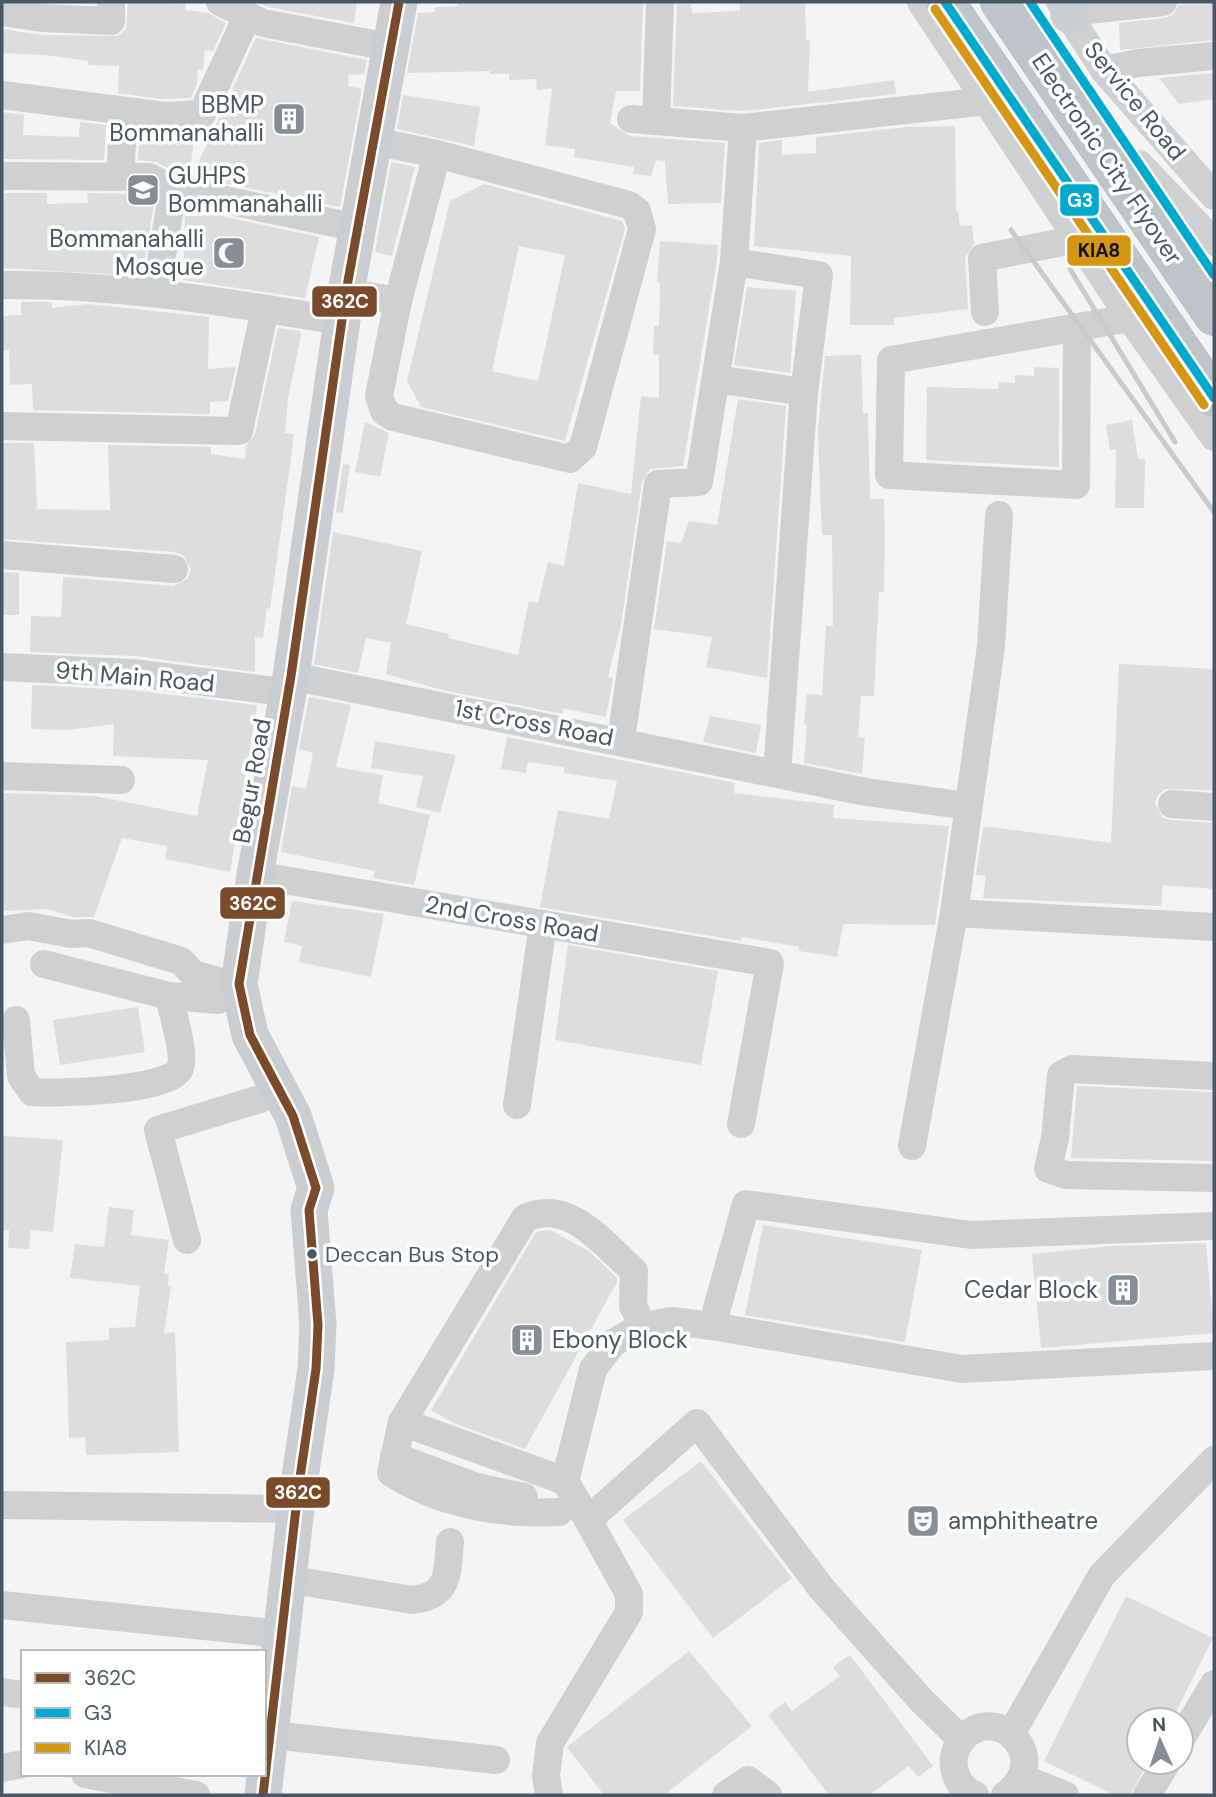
<svg xmlns="http://www.w3.org/2000/svg" width="1216" height="1797" viewBox="0 0 1216 1797" font-family="'DM Sans',sans-serif">
  <style>
    .building { fill: #ddddde; fill-rule: evenodd }
    .lines { fill: none; stroke-linecap: round; stroke-linejoin: round }
    .highway-casing { stroke: #b9bec3; stroke-width: 40 }
    .minor { stroke: #ced0d2; stroke-width: 28 }
    .major { stroke: #caced1; stroke-width: 37 }
    .highway { stroke: #bec4c9; stroke-width: 38 }
    .rail { stroke: #c9cacc; stroke-width: 5 }
    .bus-1-casing { stroke: #fff; stroke-width: 14 }
    .bus-2-casing { stroke: #fff; stroke-width: 14 }
    .bus-3-casing { stroke: #fff; stroke-width: 14 }
    .bus-1 { stroke: #7a4b2a; stroke-width: 9 }
    .bus-2 { stroke: #00a9ce; stroke-width: 9 }
    .bus-3 { stroke: #d49613; stroke-width: 9 }
    .bus-dot { fill: #4a5661; stroke: #fff; stroke-width: 2.5 }
    .labels { text-anchor: middle; stroke-width: 7; stroke-linejoin: round; paint-order: stroke }
    .bus-label { font-size: 22px; fill: #4a5661; stroke: #fff; text-anchor: start }
    .street-label { font-size: 24px; fill: #4a5661; stroke: #fff }
    .poi-label { font-size: 24px; fill: #4a5661; stroke: #fff; text-anchor: end }
    .line-badge { stroke: #fff; stroke-width: 2.5 }
    .badge-label { font-size: 19px; text-anchor: middle; font-weight: bold; fill: #fff }
    .pale-badge-label { font-size: 19px; text-anchor: middle; font-weight: bold; fill: #111 }
  </style>
  <rect width="100%" height="100%" fill="#f4f4f4"/>
  <g class="building">
    <path d="M128 2 186 4 185 10 208 13 226 23 213 51 205 50 203 70 198 69 197 84 191 98 162 99 118 93 119 66 88 65V61L45 55 2 53V29L41 35 118 36 126 29Z"/>
    <path d="M257 2H357L354 23 268 7Z"/>
    <path d="M458 2H643L640 91H616L610 123 630 136 725 143 721 203 668 204 665 161 656 160 651 176 633 174 634 167 574 157 575 149 545 145 552 88 537 90 536 79 509 80V74H490V71L407 73 418 13 435 12V7L458 6Z"/>
    <path d="M739 2H805L806 40H810L808 92 894 80 896 94 743 111 673 106 677 4H691L692 13 740 11Z"/>
    <path d="M1214 4V40L1120 50 1119 23 1165 18 1173 15 1179 5Z"/>
    <path d="M256 38 367 60 364 74 349 75 348 86 362 89 340 207 209 180 211 171 195 170Z"/>
    <path d="M1214 73V99L1179 104 1159 78Z"/>
    <path d="M403 95 480 107 474 146 397 129Z"/>
    <path d="M2 112 24 115 23 135 79 137 80 122 106 125 104 160 2 159Z"/>
    <path d="M955 126 956 211 958 210 960 226 972 225 974 244 965 258 968 309 894 318V325H850L851 256 754 246 759 143 782 140V155L816 153V137L907 127Z"/>
    <path d="M195 131 190 170 170 169 156 162 138 160 139 144 168 143V132Z"/>
    <path d="M391 162 415 167 392 256 375 252Z"/>
    <path d="M484 184 622 221 625 229 565 441 421 407 407 381 450 201ZM519 246 565 255 538 381 492 371Z"/>
    <path d="M2 193H47V204L88 203 87 193 145 194 155 198 142 276 2 268Z"/>
    <path d="M203 212 319 237 305 298 183 280 185 216H202Z"/>
    <path d="M660 241 718 245 717 260 683 466 650 469 642 482 621 624 608 677 613 678 606 717 563 708V714L442 690 386 674 391 643 366 638 358 673 314 664 333 532 422 551 406 624 449 634 448 638 518 655 529 601 538 603 548 562 564 566 578 483 631 494 641 396 659 398V355H653L654 326H659L660 282H657Z"/>
    <path d="M747 287 796 291 790 373 734 365Z"/>
    <path d="M21 302H52V308L88 304 209 317 208 369 236 367 228 401 210 402V414L33 410 32 384 10 385 9 350H2V316L21 315Z"/>
    <path d="M278 328 300 331 301 336 288 398 285 433 294 434 291 458 270 609 267 608 263 638 255 637V672L135 656 30 652 31 616 61 617 63 577 173 586 187 579 191 570 184 556 175 552 2 539V443H34L37 509 110 510 108 445 211 447V454L245 459 246 446 255 434Z"/>
    <path d="M861 355 863 413H868L870 499H884L885 538 884 592H879L874 696H861L858 737 865 738 862 774 804 763 807 725H804L807 694 822 695 826 626H833L832 535H822L820 494 818 430 825 356Z"/>
    <path d="M1034 367 1059 368V467L926 460 927 387 998 389 999 382 1015 383V375L1034 376Z"/>
    <path d="M738 399 786 406 767 678 706 667 712 637 654 629 667 541 681 543 689 521 717 525Z"/>
    <path d="M1132 420 1138 459H1145L1144 508H1115L1116 449 1110 450 1106 425Z"/>
    <path d="M365 422 389 433 380 477 355 472Z"/>
    <path d="M343 464 350 465 343 513 336 512Z"/>
    <path d="M2 572 19 573V615H2Z"/>
    <path d="M1119 664 1214 669V790L1165 789 1158 795 1155 803 1162 817 1170 820 1214 823V889L1163 885 1161 906 983 898 986 876 976 875 983 828 992 827 1111 843Z"/>
    <path d="M32 685 132 690 257 705 230 872 165 859 167 846 122 838 94 917H72L48 909 2 911V793L95 796 197 816 208 760 113 756 114 724 67 730 31 729Z"/>
    <path d="M309 697 351 705 336 767 383 775 378 803 430 815 414 885 373 878 375 871 281 852 292 786 306 789 313 753 299 749Z"/>
    <path d="M710 716 761 725 756 753 703 742Z"/>
    <path d="M507 737 735 783 734 793 834 805 833 818 949 826 935 925 843 924 837 957 799 951V947L741 937V941L540 907 558 810 609 819 617 781 564 773V767L528 762 526 773 501 769Z"/>
    <path d="M375 741 456 755 440 813 416 807 423 776 371 768Z"/>
    <path d="M292 901 384 914 371 977 299 962 302 946 284 942Z"/>
    <path d="M568 945 718 971 701 1065 555 1040Z"/>
    <path d="M138 1007 145 1052 60 1065 53 1020Z"/>
    <path d="M1077 1086 1214 1092V1161L1071 1158Z"/>
    <path d="M2 1136 63 1140 53 1232 31 1230 29 1249 8 1248 9 1230H2Z"/>
    <path d="M109 1207 134 1210 131 1235 169 1240 164 1274H169L168 1286H171L164 1333 175 1332 179 1452 86 1455 85 1437 69 1438 66 1342 109 1340V1328L135 1327 140 1286 70 1278 75 1244 104 1247Z"/>
    <path d="M763 1225 922 1250 905 1342 745 1315Z"/>
    <path d="M550 1230 589 1251 617 1278V1282L525 1449 454 1423 431 1410 536 1232Z"/>
    <path d="M1206 1243 1214 1333 1041 1348 1032 1254 1112 1246Z"/>
    <path d="M701 1461 792 1578 713 1638 623 1520Z"/>
    <path d="M1126 1596 1213 1638 1172 1720H1139V1762H1148L1130 1795H1114L1044 1761Z"/>
    <path d="M689 1651 752 1726 664 1795H604L567 1747Z"/>
    <path d="M850 1655 933 1766 918 1777 909 1766 869 1795H829L768 1715 785 1702 792 1711 840 1676 833 1667Z"/>
  </g>
  <g class="lines">
    <defs>
      <g id="highway">
        <path d="M945 2 1214 398"/>
        <path d="M1000 2 1214 316"/>
      </g>
    </defs>
    <use href="#highway" class="highway-casing"/>
    <g class="minor">
      <path d="M220 2 263 23 373 44"/>
      <path d="M921 2 1130 318 1214 437"/>
      <path d="M1060 2 1104 70 1214 196"/>
      <path d="M2 12 42 18 111 21V2"/>
      <path d="M1072 20 1088 10 1163 2"/>
      <path d="M1104 70 1138 63 1214 56"/>
      <path d="M2 95 165 116 202 114 247 17"/>
      <path d="M631 119 743 128 987 101"/>
      <path d="M656 121 660 2"/>
      <path d="M373 141 437 154 629 205 637 211 642 229 583 447 570 459 393 417 384 411 379 396 398 301"/>
      <path d="M1139 164 1214 242"/>
      <path d="M2 176 149 177 173 189 339 224"/>
      <path d="M120 177 124 111"/>
      <path d="M734 262 819 275 804 392 777 773"/>
      <path d="M2 285C110 284 215 300 322 318"/>
      <path d="M156 292 173 189"/>
      <path d="M346 292 398 301 437 154"/>
      <path d="M985 312 982 258 1078 239"/>
      <path d="M1077 328 1076 485 889 475 891 360 1130 318"/>
      <path d="M716 379 804 392"/>
      <path d="M2 426 239 431 265 309"/>
      <path d="M2 555 174 569"/>
      <path d="M2 667 133 673 268 690"/>
      <path d="M291 676 866 792 968 806"/>
      <path d="M621 740 658 484 699 482 734 262 743 128"/>
      <path d="M2 776 121 780"/>
      <path d="M1172 804 1214 807"/>
      <path d="M255 875 770 963 741 1124"/>
      <path d="M954 913 1214 927"/>
      <path d="M2 930 29 926 71 934 89 933 181 961 193 974 240 987"/>
      <path d="M44 964 169 996 218 1000"/>
      <path d="M16 1020 21 1076 32 1092C57 1094 166 1091 179 1070 187 1057 172 1012 169 996"/>
      <path d="M1214 1076 1072 1069 1061 1075 1055 1138 1048 1169 1066 1175 1214 1178"/>
      <path d="M517 1105 543 924"/>
      <path d="M912 1146 954 913 991 646 999 515"/>
      <path d="M187 1240 158 1130 260 1099"/>
      <path d="M643 1326 672 1321 712 1326 962 1369 1214 1356"/>
      <path d="M712 1326 746 1204 971 1235 1214 1226"/>
      <path d="M402 1422 391 1473C442 1505 500 1515 559 1512"/>
      <path d="M394 1456 477 1487 524 1497"/>
      <path d="M565 1481 593 1369 613 1343 643 1326 633 1306 634 1271C603 1244 570 1198 525 1218L402 1422 565 1481 588 1520 697 1423 822 1589 921 1700 962 1740"/>
      <path d="M2 1505 296 1509"/>
      <path d="M287 1579 412 1600C450 1596 447 1574 450 1542"/>
      <path d="M2 1605 281 1634"/>
      <path d="M2 1692 23 1695"/>
      <path d="M264 1734 496 1760"/>
      <path d="M1011 1734 1102 1575 1214 1460"/>
      <path d="M1181 1739 1214 1684"/>
      <path d="M2 1768 23 1764"/>
      <path d="M85 1774 196 1795"/>
      <path d="M1022 1778 1065 1795"/>
      <path d="M549 1795 546 1776 550 1743 629 1612V1594L588 1520"/>
      <path d="M726 1795 748 1780 768 1795"/>
      <path d="M975 1795C963 1790 956 1780 954 1767 952 1756 957 1745 964 1737 999 1702 1054 1760 1005 1795"/>
      <path d="M1147 1795 1167 1762"/>
    </g>
    <g class="major">
      <path d="M1069 2V15"/>
      <path d="M263 1795 298 1491 316 1369 318 1325 309 1210 316 1188 293 1116 250 1035 239 984 255 875 291 676 346 292 399 2"/>
    </g>
    <use href="#highway" class="highway"/>
    <g class="rail">
      <path d="M1011 230 1214 512"/>
      <path d="M1070 269 1175 442"/>
    </g>
    <defs>
      <path id="bus-1" d="M263 1795 298 1491 316 1369 318 1325 309 1210 316 1188 293 1116 250 1035 239 984 291 676 346 292 399 2"/>
      <g id="bus-2">
        <path d="M945 2 1214 398"/>
        <path d="M1030 2 1214 275"/>
      </g>
      <path id="bus-3" d="M935 9 1204 405"/>
    </defs>
    <use href="#bus-1" class="bus-1-casing"/>
    <use href="#bus-2" class="bus-2-casing"/>
    <use href="#bus-3" class="bus-3-casing"/>
    <use href="#bus-1" class="bus-1"/>
    <use href="#bus-2" class="bus-2"/>
    <use href="#bus-3" class="bus-3"/>
  </g>
  <defs>
    <symbol id="building-square" viewBox="-11 -11 22 22"><rect x="-9" y="-9" width="18" height="18" rx="4" fill="#868d94" stroke="#fff"/><path d="M-4-6H4V6H1V3H-1V6H-4ZM-2.5-4.3h1.7v1.8h-1.7ZM.8-4.3h1.7v1.8H.8ZM-2.5-1h1.7V.8h-1.7ZM.8-1h1.7V.8H.8Z" fill="#fff"/></symbol>
    <symbol id="school-square" viewBox="-11 -11 22 22"><rect x="-9" y="-9" width="18" height="18" rx="4" fill="#868d94" stroke="#fff"/><path d="M0-5L7-2L0 1L-7-2ZM-4 1L0 2.5L4 1V4Q0 6-4 4Z" fill="#fff"/></symbol>
    <symbol id="mosque-square" viewBox="-11 -11 22 22"><rect x="-9" y="-9" width="18" height="18" rx="4" fill="#868d94" stroke="#fff"/><path d="M3.5-4.9A6 6 0 1 0 3.5 4.9A5 5 0 1 1 3.5-4.9Z" fill="#fff"/></symbol>
    <symbol id="theatre-square" viewBox="-11 -11 22 22"><rect x="-9" y="-9" width="18" height="18" rx="4" fill="#868d94" stroke="#fff"/><path d="M-5-5.5Q0-4 5-5.5V0Q5 5 0 6Q-5 5-5 0ZM-3.3-2.5H-1v1.5H-3.3ZM1-2.5H3.3v1.5H1ZM-2.8 1Q0 5.5 2.8 1Z" fill="#fff"/></symbol>
  </defs>
  <g fill-rule="evenodd">
    <use href="#building-square" x="270" y="100" width="38" height="38"/>
    <use href="#school-square" x="124" y="171" width="38" height="38"/>
    <use href="#mosque-square" x="210" y="234" width="38" height="38"/>
    <use href="#building-square" x="1104" y="1271" width="38" height="38"/>
    <use href="#building-square" x="508" y="1321" width="38" height="38"/>
    <use href="#theatre-square" x="904" y="1502" width="38" height="38"/>
  </g>
  <circle class="bus-dot" cx="312" cy="1254" r="6"/>
  <g class="labels">
    <g class="bus-label">
      <text x="325" y="1262">Deccan Bus Stop</text>
    </g>
    <g class="street-label">
      <text transform="translate(1135 101) rotate(51)" y="8">Service Road</text>
      <text transform="translate(1107 159) rotate(56)" y="8">Electronic City Flyover</text>
      <text transform="translate(135 677) rotate(5)" y="8">9th Main Road</text>
      <text transform="translate(534 723) rotate(11)" y="8">1st Cross Road</text>
      <text transform="translate(252 781) rotate(-80)" y="8">Begur Road</text>
      <text transform="translate(512 919) rotate(10)" y="8">2nd Cross Road</text>
    </g>
    <g class="poi-label">
      <text x="264" y="113">BBMP<tspan x="264" dy="28">Bommanahalli</tspan></text>
      <text x="168" y="184" text-anchor="start">GUHPS<tspan x="168" dy="28">Bommanahalli</tspan></text>
      <text x="204" y="247">Bommanahalli<tspan x="204" dy="28">Mosque</tspan></text>
      <text x="1098" y="1298">Cedar Block</text>
      <text x="552" y="1348" text-anchor="start">Ebony Block</text>
      <text x="948" y="1529" text-anchor="start">amphitheatre</text>
    </g>
  </g>
  <g class="line-badge">
    <rect x="1059" y="183" width="41" height="34" rx="7" fill="#00a9ce"/>
    <rect x="1066" y="234" width="66" height="33" rx="7" fill="#d49613"/>
    <rect x="311" y="285" width="67" height="33" rx="7" fill="#7a4b2a"/>
    <rect x="219" y="886" width="67" height="34" rx="7" fill="#7a4b2a"/>
    <rect x="265" y="1476" width="66" height="33" rx="7" fill="#7a4b2a"/>
  </g>
  <g class="badge-label">
    <text x="1080" y="207">G3</text>
    <text x="345" y="308">362C</text>
    <text x="253" y="910">362C</text>
    <text x="298" y="1499">362C</text>
  </g>
  <g class="pale-badge-label">
    <text x="1099" y="257">KIA8</text>
  </g>
  <rect width="1216" height="1797" fill="none" stroke="#4a5661" stroke-width="7"/>
  <rect x="21" y="1650" width="245" height="126" fill="#ffffff" stroke="#b7bbc0" stroke-width="2"/>
  <rect x="35" y="1673" width="35" height="10" fill="#7a4b2a" stroke="#b7bbc0" stroke-width="2"/>
  <text x="84" y="1685" font-size="21" fill="#4a5661">362C</text>
  <rect x="35" y="1708" width="35" height="10" fill="#00a9ce" stroke="#b7bbc0" stroke-width="2"/>
  <text x="84" y="1720" font-size="21" fill="#4a5661">G3</text>
  <rect x="35" y="1743" width="35" height="10" fill="#d49613" stroke="#b7bbc0" stroke-width="2"/>
  <text x="84" y="1755" font-size="21" fill="#4a5661">KIA8</text>
  <g transform="translate(1160 1741) rotate(357)"><circle r="33" fill="#ffffff" stroke="#b7bbc0" stroke-width="2"/>
  <path d="M0-5L12 26L0 18L-12 26Z" fill="#868d94"/>
  <text y="-10" font-size="19" font-weight="bold" text-anchor="middle" fill="#4a5661">N</text>
  </g>
</svg>
